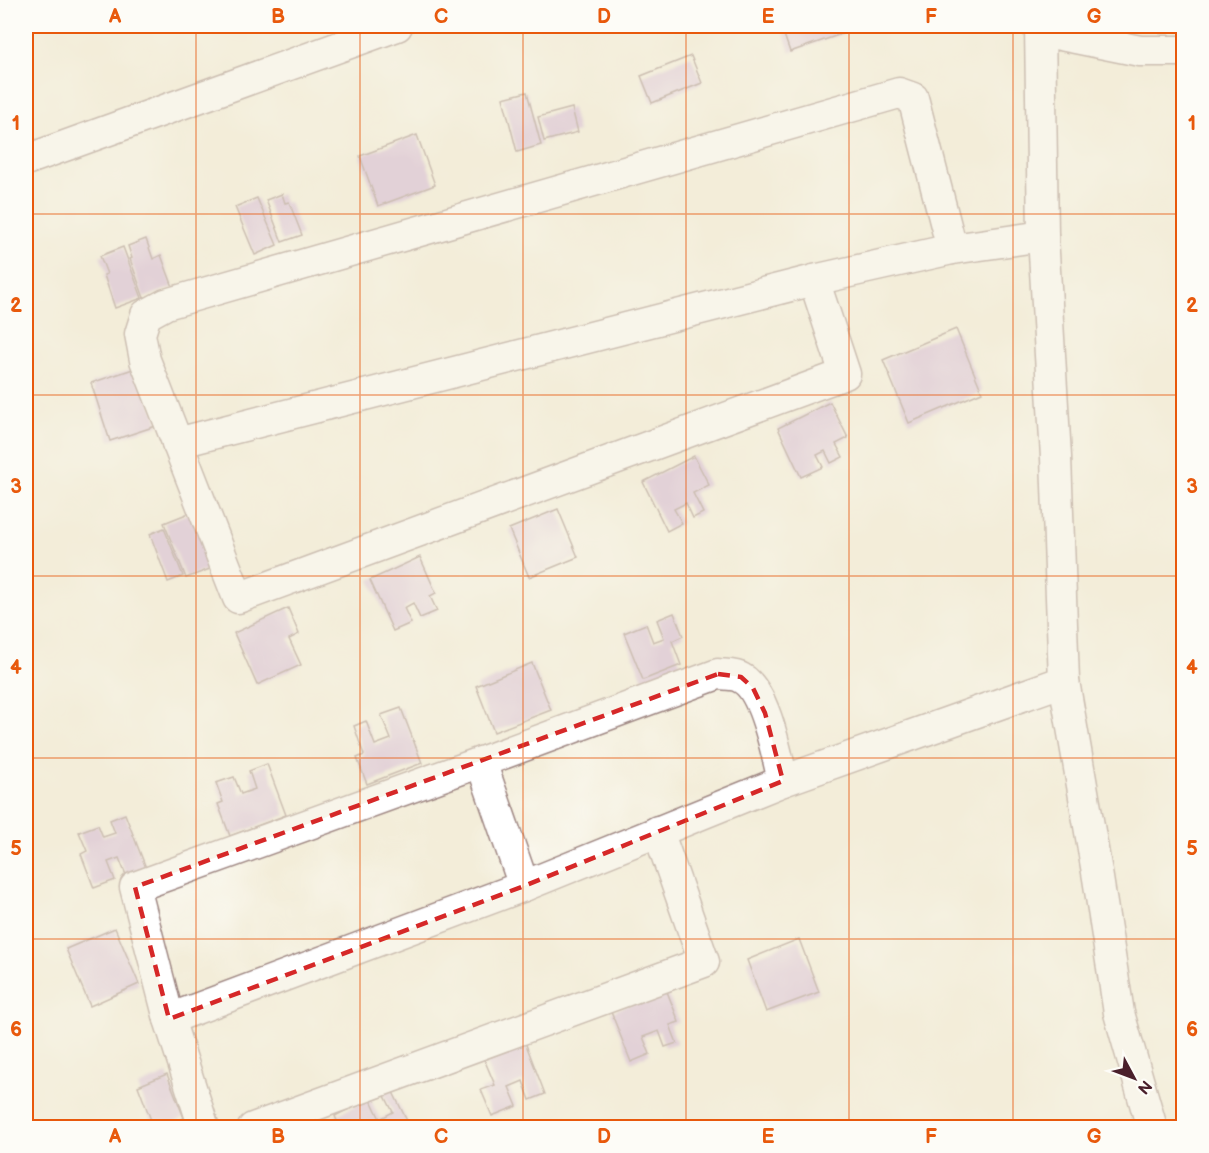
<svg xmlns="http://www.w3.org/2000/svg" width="1209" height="1153" viewBox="0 0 1209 1153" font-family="'Balsamiq Sans',sans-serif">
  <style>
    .building { fill: #cfafd5 }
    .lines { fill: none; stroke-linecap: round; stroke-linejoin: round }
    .street-casing { stroke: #9e8682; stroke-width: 33 }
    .street { stroke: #fff; stroke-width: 30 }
    .marked { fill: none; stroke: #d62828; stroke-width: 4.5; stroke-dasharray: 12 8; stroke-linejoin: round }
    .grid { fill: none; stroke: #e8590c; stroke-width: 1.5; stroke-opacity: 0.55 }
    .neatline { fill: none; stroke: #e8590c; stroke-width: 2 }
    .grid-label { font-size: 20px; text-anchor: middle; font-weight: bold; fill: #e8590c }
  </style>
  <rect width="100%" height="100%" fill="#fdfcf7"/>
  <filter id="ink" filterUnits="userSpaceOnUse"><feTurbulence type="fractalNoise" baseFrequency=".0167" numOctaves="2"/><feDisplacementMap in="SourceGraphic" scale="12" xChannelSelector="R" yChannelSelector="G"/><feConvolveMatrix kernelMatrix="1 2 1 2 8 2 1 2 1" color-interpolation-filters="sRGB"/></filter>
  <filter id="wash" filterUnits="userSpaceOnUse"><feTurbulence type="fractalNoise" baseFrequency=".008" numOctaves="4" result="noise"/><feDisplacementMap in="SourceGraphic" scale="24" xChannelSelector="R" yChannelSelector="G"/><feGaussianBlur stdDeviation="1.35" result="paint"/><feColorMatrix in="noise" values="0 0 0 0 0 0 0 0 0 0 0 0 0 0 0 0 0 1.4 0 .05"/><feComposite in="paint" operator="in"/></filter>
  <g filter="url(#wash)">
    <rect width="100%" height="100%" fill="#f3edd9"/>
    <g id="blocks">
      <g class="building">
        <path d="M781 26H845L847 32 790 52Z"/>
        <path d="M691 56 702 83 652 103 641 76Z"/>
        <path d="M527 92 541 145 517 152 503 98Z"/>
        <path d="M572 108 578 132 544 141 538 117Z"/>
        <path d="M417 135 435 185 378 206 360 156Z"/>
        <path d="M282 194 285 203 289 202 302 235 282 242 266 200Z"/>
        <path d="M257 198 277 245 255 255 235 207Z"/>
        <path d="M146 239 153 259 161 255 173 287 144 298 130 259 132 258 128 246Z"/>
        <path d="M123 247 142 298 115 308 104 275 107 274 100 256Z"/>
        <path d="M956 329 982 392 909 423 883 360Z"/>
        <path d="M139 367 159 425 110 441 91 383Z"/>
        <path d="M830 402 848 438 836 444 843 457 831 463 825 451 817 455 823 467 801 477 778 428Z"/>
        <path d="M694 456 709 485 693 493 703 513 693 518 686 503 674 509 682 523 667 531 643 482Z"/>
        <path d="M558 509 578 557 529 577 509 529Z"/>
        <path d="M194 511 215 567 186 578 164 523Z"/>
        <path d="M164 528 183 576 168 582 150 534Z"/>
        <path d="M420 557 436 593 430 596 437 611 420 618 413 603 404 608 411 623 393 631 370 580Z"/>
        <path d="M288 608 299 634 289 639 301 665 257 685 234 633Z"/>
        <path d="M674 613 683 636 672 641 681 665 643 680 624 633 646 624 653 642 664 638 657 620Z"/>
        <path d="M532 663 551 710 494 732 476 686Z"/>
        <path d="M401 708 422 763 367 784 357 758 364 755 354 726 366 721 375 745 391 739 381 715Z"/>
        <path d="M267 764 286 815 230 836 218 804 223 802 216 783 234 777 241 794 255 789 249 771Z"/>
        <path d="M125 814 146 868 126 875 119 858 108 862 115 880 94 888 81 854 87 851 79 832 98 825 103 837 115 833 110 820Z"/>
        <path d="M115 928 139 984 90 1006 66 949Z"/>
        <path d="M799 939 819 992 766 1012 747 960Z"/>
        <path d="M666 989 679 1022 670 1025 677 1043 665 1047 659 1031 643 1037 650 1054 631 1062 611 1012Z"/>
        <path d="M525 1042 545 1094 530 1100 523 1081 509 1087 517 1106 492 1116 481 1090 495 1085 484 1059Z"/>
        <path d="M167 1074 184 1118 159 1128H154L138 1086Z"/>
        <path d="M391 1088 409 1125 405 1128H340L335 1116 370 1098 380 1119 393 1112 383 1092Z"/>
      </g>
    </g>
  </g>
  <g filter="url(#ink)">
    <use href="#blocks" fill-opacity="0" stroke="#9e8682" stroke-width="1.5"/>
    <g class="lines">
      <defs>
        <g id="street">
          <path d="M1040 26 1043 236 1056 457 1064 681 1098 878 1119 1013 1152 1128"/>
          <path d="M1041 31 1140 51H1184"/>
          <path d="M26 160 397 26"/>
          <path d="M814 280 845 374 238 598 145 360 140 334 146 315 166 304 899 93 913 98 952 249"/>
          <path d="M177 443 814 280 952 249 1043 236"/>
          <path d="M481 762 524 886"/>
          <path d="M169 1019 524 886 783 781 1064 681"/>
          <path d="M204 1128 169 1019 135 887 481 762 718 674C725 675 735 674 741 678 765 690 777 756 783 781"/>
          <path d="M253 1128 704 962 658 831"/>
        </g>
      </defs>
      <use href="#street" class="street-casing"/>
      <use href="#street" class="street"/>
    </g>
  </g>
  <path d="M0 0H1209V1153H0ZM718 674 741 677 753 688 765 713 783 781 524 886 169 1019 135 887Z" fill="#f3edd9" fill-opacity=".55" fill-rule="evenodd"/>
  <path class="marked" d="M718 674 741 677 753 688 765 713 783 781 524 886 169 1019 135 887Z"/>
  <path class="grid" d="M196 26V1128M360 26V1128M523 26V1128M686 26V1128M849 26V1128M1013 26V1128M26 214H1184M26 395H1184M26 576H1184M26 758H1184M26 939H1184"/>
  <rect width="1209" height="1153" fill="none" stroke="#fdfcf7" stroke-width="66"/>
  <g transform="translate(1134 1078) rotate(131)" stroke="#fdfcf7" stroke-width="4.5" paint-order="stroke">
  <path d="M0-4.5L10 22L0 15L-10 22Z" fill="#4a1f2b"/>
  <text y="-9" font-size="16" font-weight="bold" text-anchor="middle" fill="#4a1f2b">N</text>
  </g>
  <rect x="33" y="33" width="1143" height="1087" class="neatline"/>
  <g class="grid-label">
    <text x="115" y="23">A</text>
    <text x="278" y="23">B</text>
    <text x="441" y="23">C</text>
    <text x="604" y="23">D</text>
    <text x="768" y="23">E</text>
    <text x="931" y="23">F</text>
    <text x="1094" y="23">G</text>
    <text x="16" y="130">1</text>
    <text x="1192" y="130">1</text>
    <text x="16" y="312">2</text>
    <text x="1192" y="312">2</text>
    <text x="16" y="493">3</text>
    <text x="1192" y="493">3</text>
    <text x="16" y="674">4</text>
    <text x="1192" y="674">4</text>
    <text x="16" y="855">5</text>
    <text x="1192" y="855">5</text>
    <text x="16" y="1036">6</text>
    <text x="1192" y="1036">6</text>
    <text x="115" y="1143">A</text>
    <text x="278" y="1143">B</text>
    <text x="441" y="1143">C</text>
    <text x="604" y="1143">D</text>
    <text x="768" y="1143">E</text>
    <text x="931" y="1143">F</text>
    <text x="1094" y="1143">G</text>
  </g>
</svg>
